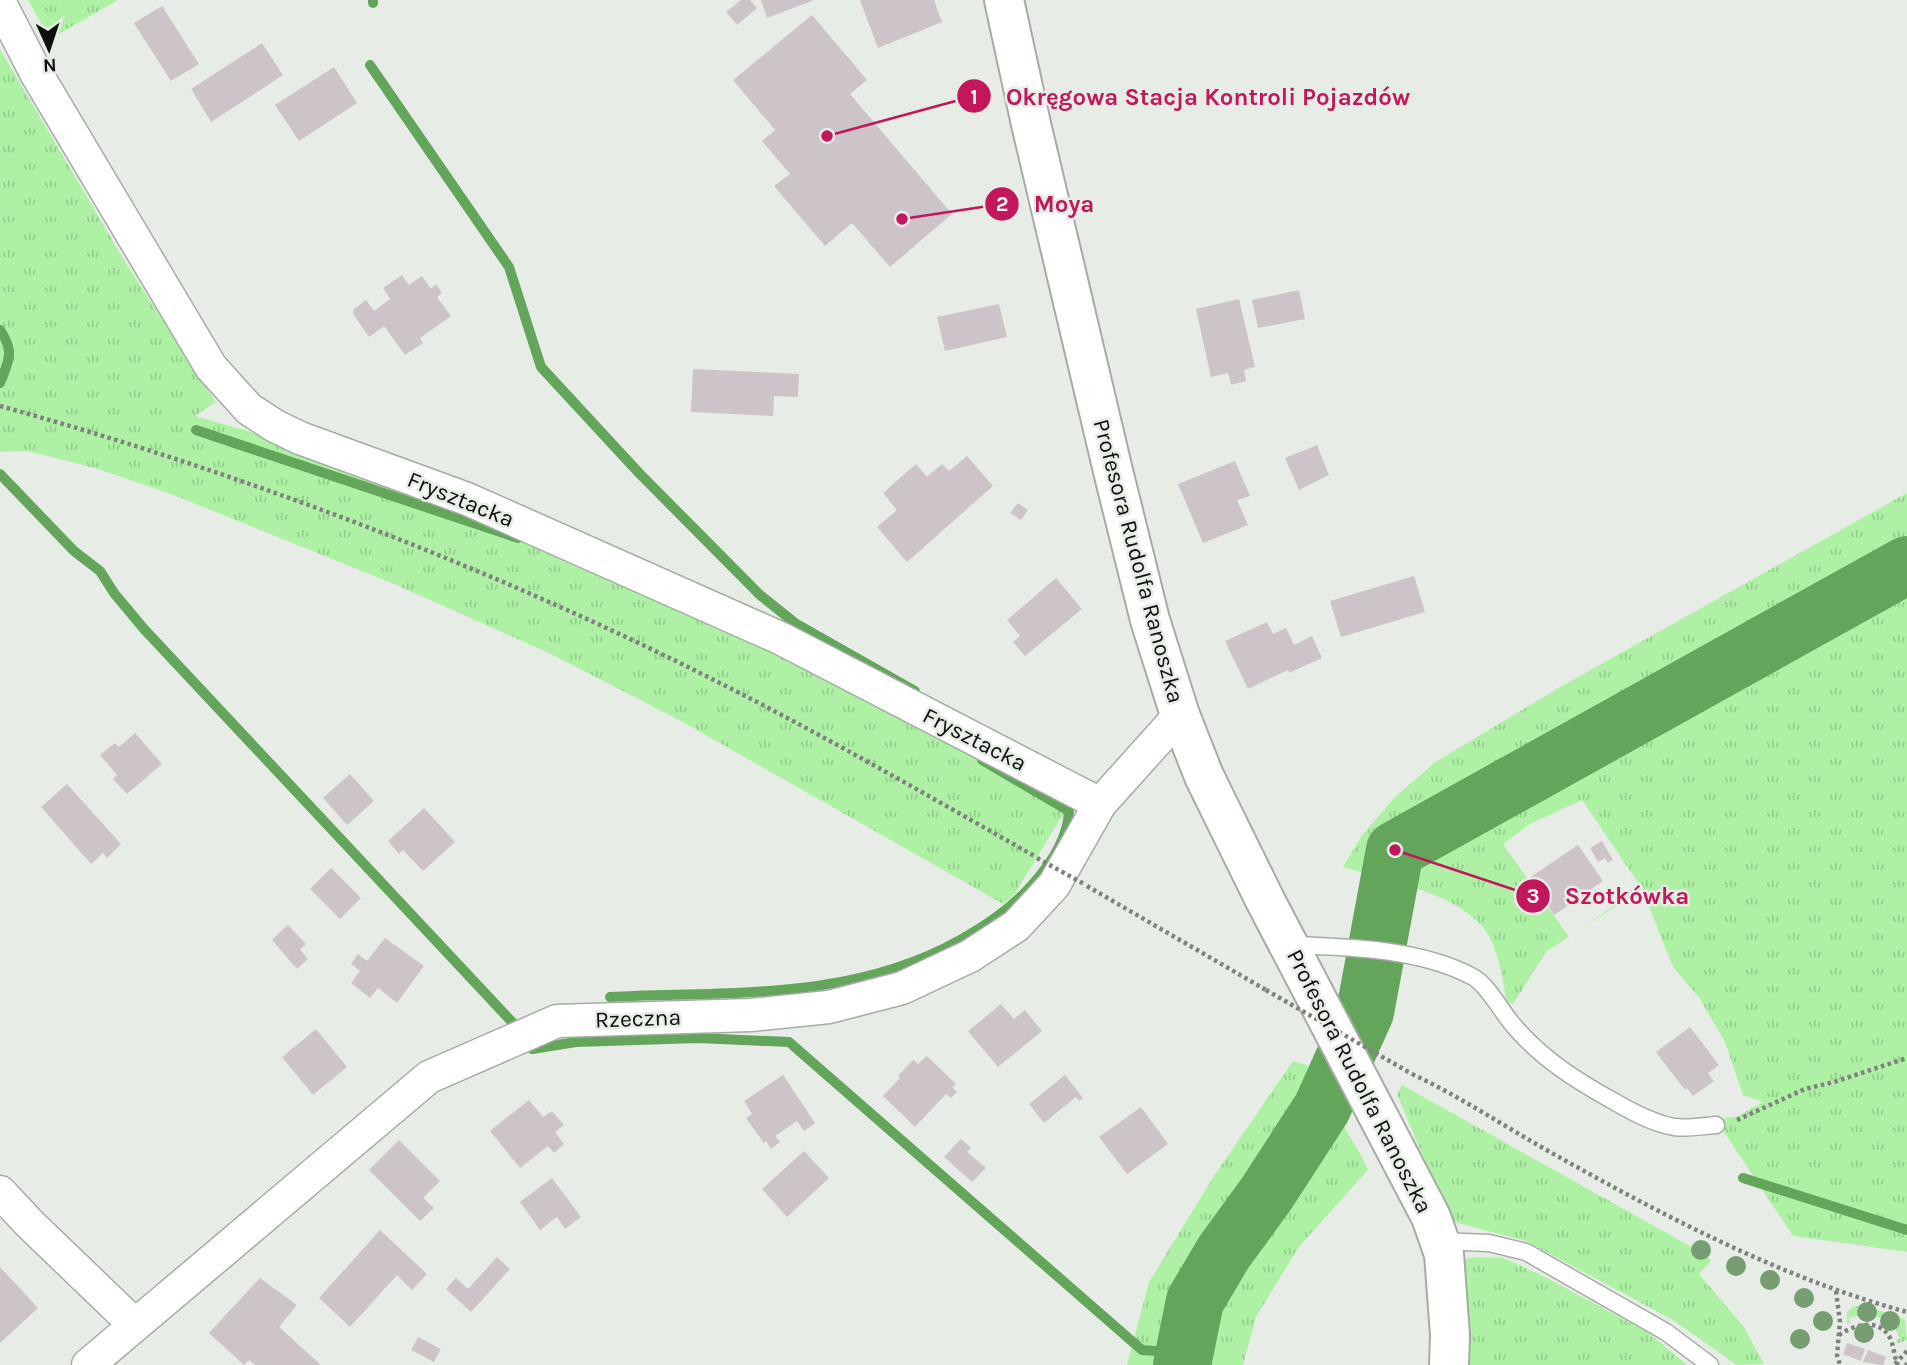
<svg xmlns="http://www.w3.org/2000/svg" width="1907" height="1365" viewBox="0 0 1907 1365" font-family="Karla,sans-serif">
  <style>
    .grass { fill: url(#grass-tufts); fill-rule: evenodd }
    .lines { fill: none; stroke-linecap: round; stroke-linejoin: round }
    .stream { stroke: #63a65b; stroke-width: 10 }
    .river { stroke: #63a65b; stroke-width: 58 }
    .building { fill: #cdc4c9 }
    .lane-casing { stroke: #a6aca5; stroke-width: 19 }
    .street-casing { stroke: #a6aca5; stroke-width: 35 }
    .secondary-casing { stroke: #a6aca5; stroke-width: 42 }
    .path { stroke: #7e827d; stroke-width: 4.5; stroke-dasharray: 3.5 3.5; stroke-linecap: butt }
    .lane { stroke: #fff; stroke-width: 16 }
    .street { stroke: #fff; stroke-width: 32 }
    .secondary { stroke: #fff; stroke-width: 38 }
    .path-bridge { stroke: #7e827d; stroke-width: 4.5; stroke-dasharray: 3.5 3.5; stroke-linecap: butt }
    .tree { fill: #769e72 }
    .labels { text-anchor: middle; stroke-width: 5; stroke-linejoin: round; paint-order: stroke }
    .street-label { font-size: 23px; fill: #0e100d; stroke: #e7ede6 }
    .leader { fill: none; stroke: #c2185b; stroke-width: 2.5 }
    .callout-dot { fill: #c2185b; stroke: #e7ede6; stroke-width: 2.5 }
    .mark-label { font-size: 21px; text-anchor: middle; font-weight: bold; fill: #fff }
    .callout-label { font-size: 24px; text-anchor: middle; font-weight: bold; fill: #c2185b; stroke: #e7ede6; stroke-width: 5; stroke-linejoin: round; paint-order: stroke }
  </style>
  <defs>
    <pattern id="grass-tufts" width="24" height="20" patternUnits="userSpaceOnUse" patternTransform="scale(1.75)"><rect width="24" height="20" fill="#aef1a5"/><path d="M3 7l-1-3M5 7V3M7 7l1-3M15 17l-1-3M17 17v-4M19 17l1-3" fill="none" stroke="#94ce8d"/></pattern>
  </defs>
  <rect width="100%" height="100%" fill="#e7ede6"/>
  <g class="grass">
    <path d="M28 0H118L50 39Z"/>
    <path d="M0 49 127 265 216 402 195 416 251 432 441 497 717 621 1070 803 1014 895 1003 904 681 721 549 653 394 584 171 494 98 469 28 451 0 452Z"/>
    <path d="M1907 493V1252L1793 1236 1716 1120 1738 1116 1763 1102 1743 1095 1725 1042 1700 999 1673 967 1642 889 1547 951 1513 1004 1506 1002C1504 980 1497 943 1482 926 1452 892 1385 880 1343 867L1363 834 1395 797 1434 763 1560 687ZM1582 800 1641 887 1569 937 1503 844 1530 824Z"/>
    <path d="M1293 1061 1307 1065 1362 1157 1368 1170 1298 1248 1256 1317 1243 1365H1127L1149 1282 1214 1176Z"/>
    <path d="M1402 1085 1706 1255 1711 1261 1699 1274 1744 1327 1764 1364 1737 1365 1671 1319 1526 1241 1454 1222 1419 1147 1397 1094Z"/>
    <path d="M1478 1257 1503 1258 1543 1276 1649 1333 1687 1365H1469L1464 1259Z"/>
    <path d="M1862 1305 1905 1319 1907 1340 1897 1344 1896 1341 1900 1338 1894 1327 1889 1329 1882 1323 1884 1319 1872 1315 1871 1319H1862L1860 1315 1849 1318 1850 1323 1847 1325V1312L1853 1307Z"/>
  </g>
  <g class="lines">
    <g class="stream">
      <path d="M373 3V0"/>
      <path d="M370 65 509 267 541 367 639 473 760 595 795 623 915 691"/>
      <path d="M0 330C15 352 9 360 0 383"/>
      <path d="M196 430 518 538"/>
      <path d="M0 474 74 551 100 571 114 593 144 629 512 1022"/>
      <path d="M610 997C731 991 851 1001 960 940 987 925 1011 909 1032 885 1050 865 1068 839 1069 811L982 760"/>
      <path d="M532 1049 576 1042 698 1038 789 1042 1142 1350 1184 1353"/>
      <path d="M1743 1178 1907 1230"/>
    </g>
    <path class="river" d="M1182 1365 1195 1301 1224 1252 1267 1193 1322 1108 1365 1012 1395 850 1907 565"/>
  </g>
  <g class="building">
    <path d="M741 0H750L757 8 737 25 726 12Z"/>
    <path d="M761 0H814L767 18Z"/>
    <path d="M860 0H934L942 22 878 48Z"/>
    <path d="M162 6 199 64 171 81 134 23Z"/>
    <path d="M812 15 867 80 850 94 952 214 890 267 852 223 825 246 774 186 790 174 762 141 775 130 733 80Z"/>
    <path d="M262 43 283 75 211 122 191 89Z"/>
    <path d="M334 67 357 103 299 141 275 105Z"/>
    <path d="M402 275 409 285 422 276 431 289 436 284 442 293 437 297 451 316 420 338 423 343 405 355 384 326 369 337 353 314 354 309 366 300 374 311 390 299 383 288Z"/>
    <path d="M1299 290 1305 319 1258 328 1252 300Z"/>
    <path d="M1239 299 1255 367 1244 370 1246 381 1231 385 1228 373 1211 377 1196 309Z"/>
    <path d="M999 304 1007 337 945 351 937 317Z"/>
    <path d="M693 369 799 374 798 397 774 396 773 416 691 412Z"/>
    <path d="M1317 445 1329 475 1299 490 1285 458Z"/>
    <path d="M967 456 993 486 907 562 877 527 897 510 883 493 916 464 927 477 942 464 949 471Z"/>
    <path d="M1235 461 1250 496 1237 500 1248 525 1203 543 1178 484Z"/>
    <path d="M1018 503 1028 510 1021 520 1010 513Z"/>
    <path d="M1414 576 1425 612 1341 637 1330 601Z"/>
    <path d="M1056 578 1082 609 1025 656 1013 642 1020 636 1007 620Z"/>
    <path d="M1267 622 1273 634 1286 628 1294 645 1312 636 1322 658 1289 673 1288 670 1248 689 1225 641Z"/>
    <path d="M135 733 162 764 127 794 113 779 117 775 100 755 115 743 119 747Z"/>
    <path d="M350 774 374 801 347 825 323 798Z"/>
    <path d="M67 784 121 844 107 858 103 853 91 864 41 807Z"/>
    <path d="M424 808 455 842 423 871 403 850 399 854 388 841Z"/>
    <path d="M1602 841 1613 860 1608 863 1605 858 1598 862 1590 848Z"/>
    <path d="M1578 845 1603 881 1554 915 1529 878Z"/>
    <path d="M331 868 361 898 340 919 310 889Z"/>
    <path d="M288 925 306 944 300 949 308 959 297 969 272 940Z"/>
    <path d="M385 938 424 966 397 1003 378 988 370 998 351 983 360 971 351 964 358 954 367 961Z"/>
    <path d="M1001 1004 1014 1019 1025 1010 1042 1031 998 1067 968 1031Z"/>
    <path d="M1690 1027 1719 1065 1708 1073 1714 1081 1693 1096 1687 1088 1685 1090 1656 1052Z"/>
    <path d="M316 1029 347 1067 313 1095 282 1057Z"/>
    <path d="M927 1056 956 1084 952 1087 957 1092 951 1098 946 1094 915 1127 883 1096 900 1078 898 1076 913 1060 918 1064Z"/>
    <path d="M783 1075 815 1123 804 1131 797 1121 775 1136 780 1142 771 1149 766 1141 764 1143 746 1118 752 1114 744 1101Z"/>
    <path d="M1065 1075 1083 1098 1079 1101 1076 1097 1044 1123 1029 1104Z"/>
    <path d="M529 1100 543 1117 552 1111 564 1125 555 1132 564 1144 554 1153 548 1146 520 1168 490 1131Z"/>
    <path d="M1141 1107 1168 1144 1127 1174 1099 1137Z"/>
    <path d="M961 1139 971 1148 967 1152 986 1168 972 1182 944 1157Z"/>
    <path d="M399 1140 440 1181 423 1198 434 1208 420 1221 369 1170Z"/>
    <path d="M804 1151 829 1178 787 1217 762 1189Z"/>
    <path d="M552 1178 581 1217 565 1229 557 1217 540 1230 520 1202Z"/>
    <path d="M380 1230 427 1274 412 1290 397 1275 350 1327 319 1298Z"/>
    <path d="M497 1257 510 1269 471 1312 446 1289 456 1278 468 1289Z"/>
    <path d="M0 1267 38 1308 0 1343Z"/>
    <path d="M260 1278 297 1305 279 1327 321 1365H255L249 1360 244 1365 209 1333Z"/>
    <path d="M418 1337 441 1349 434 1362 411 1350Z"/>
    <path d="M1847 1343 1865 1349 1861 1361 1843 1354Z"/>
    <path d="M1868 1350 1886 1357 1883 1365 1863 1362Z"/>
  </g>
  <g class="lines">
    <defs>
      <g id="lane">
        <path d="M1291 945C1350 947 1421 949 1473 977 1488 985 1502 1013 1514 1026 1543 1060 1577 1081 1615 1102 1634 1113 1653 1123 1674 1127 1688 1129 1702 1126 1716 1125"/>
        <path d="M1440 1241 1489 1243 1526 1252 1666 1332 1710 1365"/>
      </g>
      <g id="street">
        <path d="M0 3 36 73 211 367 249 409 275 426 300 438 467 499 780 638 1100 804"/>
        <path d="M0 1192 30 1224 135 1325"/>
        <path d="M88 1365 429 1077 557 1021 751 1015 829 1007 902 988 970 956 1016 926 1054 885 1100 804 1180 715"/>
      </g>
      <path id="secondary" d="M1004 0 1031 124 1113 471 1150 620 1180 715 1204 776 1265 900 1431 1217 1444 1254 1450 1335 1449 1365"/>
    </defs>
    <use href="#lane" class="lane-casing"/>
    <use href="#street" class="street-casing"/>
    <use href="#secondary" class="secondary-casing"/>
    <g class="path">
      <path d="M0 406C239 472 485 565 706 676 818 732 927 795 1036 857"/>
      <path d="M1087 886 1266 990"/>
      <path d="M1412 1074C1459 1096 1504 1126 1550 1152 1664 1216 1781 1278 1907 1312"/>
      <path d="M1737 1120 1805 1089 1834 1082 1907 1058"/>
      <path d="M1836 1291 1840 1322 1837 1355 1840 1365"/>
      <path d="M1839 1335C1854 1325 1879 1317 1890 1338 1894 1346 1894 1357 1898 1365"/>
      <path d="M1895 1364 1907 1351"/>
      <path d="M1905 1365 1907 1364"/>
    </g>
    <use href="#lane" class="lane"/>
    <use href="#street" class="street"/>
    <use href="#secondary" class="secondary"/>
    <g class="path-bridge">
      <path d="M1037 858 1086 885"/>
      <path d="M1266 990 1412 1074"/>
    </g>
  </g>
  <g class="tree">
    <circle cx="1701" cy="1250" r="10"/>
    <circle cx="1736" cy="1266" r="10"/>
    <circle cx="1770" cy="1280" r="10"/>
    <circle cx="1804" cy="1298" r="10"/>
    <circle cx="1867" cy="1312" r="10"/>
    <circle cx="1823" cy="1321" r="10"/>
    <circle cx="1890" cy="1321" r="10"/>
    <circle cx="1864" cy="1333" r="10"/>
    <circle cx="1800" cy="1339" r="10"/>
  </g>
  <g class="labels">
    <g class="street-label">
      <text transform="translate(461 499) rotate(22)" y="8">Frysztacka</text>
      <text transform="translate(1139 561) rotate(75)" y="8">Profesora Rudolfa Ranoszka</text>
      <text transform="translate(975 739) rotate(27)" y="8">Frysztacka</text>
      <text transform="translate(638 1018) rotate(-2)" y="8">Rzeczna</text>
      <text transform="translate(1360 1081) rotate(63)" y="8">Profesora Rudolfa Ranoszka</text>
    </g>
  </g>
  <path class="leader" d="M827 136L974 96M902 219L1002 204M1395 850L1533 896"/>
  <g class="callout-dot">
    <circle cx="827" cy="136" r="7"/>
    <circle cx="902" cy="219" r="7"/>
    <circle cx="1395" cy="850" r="7"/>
    <circle cx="974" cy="96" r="18"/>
    <circle cx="1002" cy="204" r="18"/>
    <circle cx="1533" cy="896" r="18"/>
  </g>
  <g class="mark-label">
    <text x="974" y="104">1</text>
    <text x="1002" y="211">2</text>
    <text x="1533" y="903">3</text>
  </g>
  <g class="callout-label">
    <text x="1208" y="105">Okręgowa Stacja Kontroli Pojazdów</text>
    <text x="1064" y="212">Moya</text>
    <text x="1627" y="904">Szotkówka</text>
  </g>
  <g transform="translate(49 49) rotate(177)" stroke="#e7ede6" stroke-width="5" paint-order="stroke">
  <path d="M0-5L12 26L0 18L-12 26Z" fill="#0e100d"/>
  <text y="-10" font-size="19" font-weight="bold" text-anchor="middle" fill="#0e100d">N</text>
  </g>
</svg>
